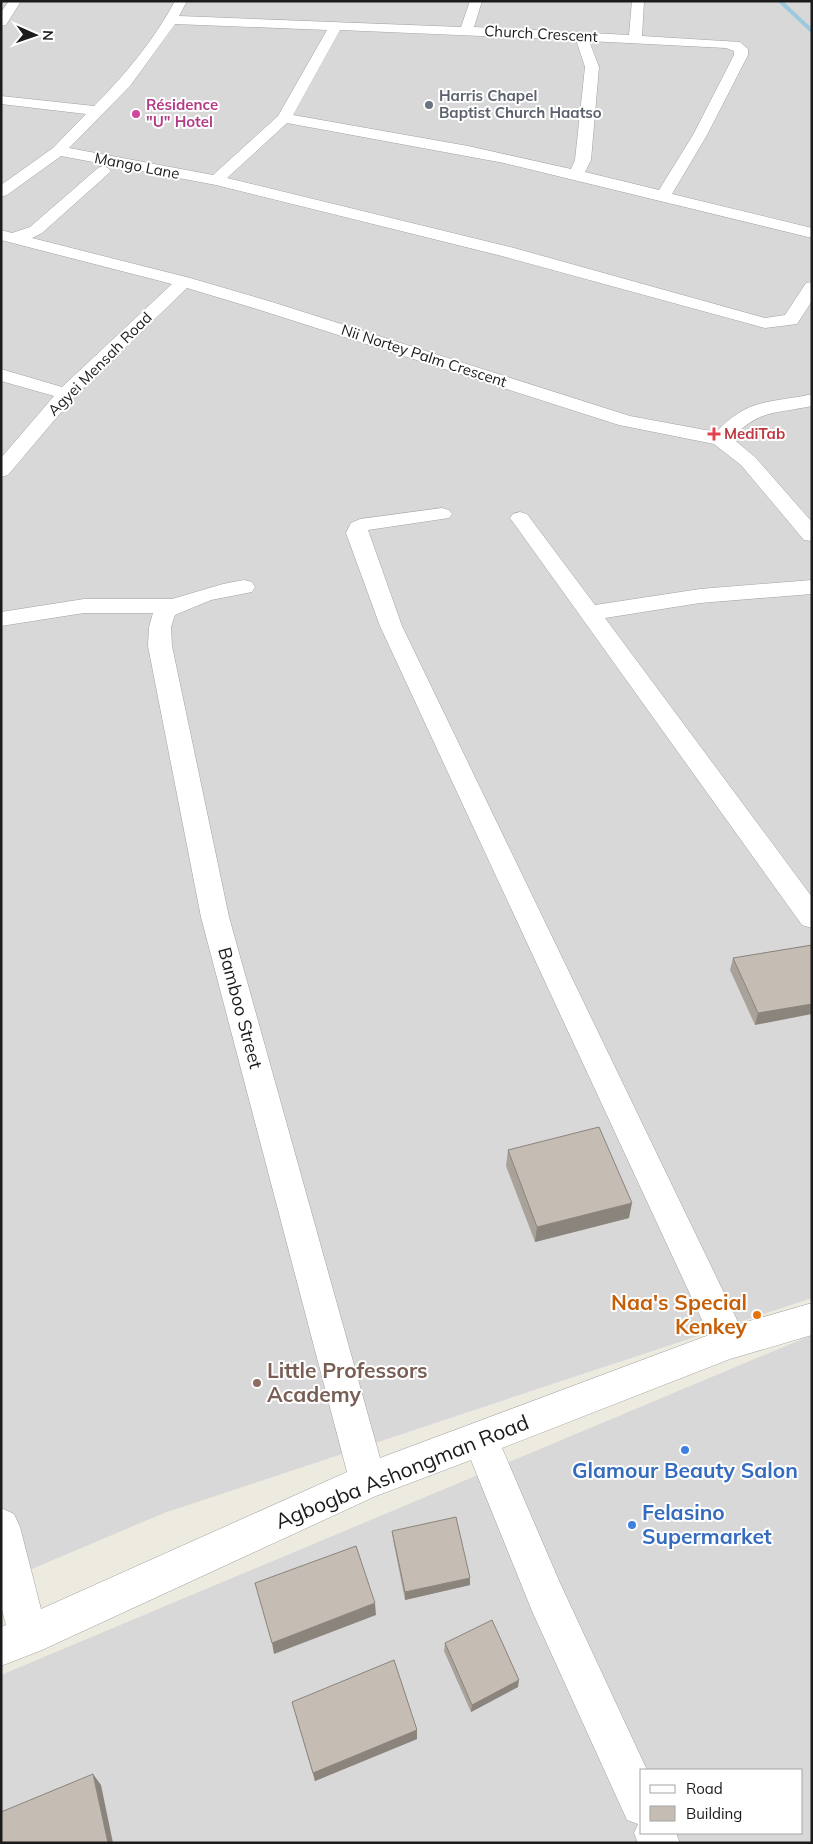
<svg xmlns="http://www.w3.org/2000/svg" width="813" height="1844" viewBox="0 0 813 1844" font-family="Mulish,sans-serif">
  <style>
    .residential { fill: #d9d8d8; fill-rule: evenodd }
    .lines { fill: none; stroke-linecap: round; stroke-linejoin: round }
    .stream { stroke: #9dc9de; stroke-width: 4 }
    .minor-casing { stroke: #a2a2a2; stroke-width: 1 }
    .minor { fill: #fff; fill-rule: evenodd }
    .wall { fill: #a9a29a }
    .shaded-wall { fill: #8a847d }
    .building { fill: #c5bcb3; stroke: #8a847d }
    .worship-dot { fill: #6b7280; stroke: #fff; stroke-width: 2 }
    .hotel-dot { fill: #d1479c; stroke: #fff; stroke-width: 2 }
    .health-dot { fill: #e0444e; stroke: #fff; stroke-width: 2 }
    .food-dot { fill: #e8710a; stroke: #fff; stroke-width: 2 }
    .education-dot { fill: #8d6e63; stroke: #fff; stroke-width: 2 }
    .shop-dot { fill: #3f7fe0; stroke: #fff; stroke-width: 2 }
    .labels { text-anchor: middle; stroke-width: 4; stroke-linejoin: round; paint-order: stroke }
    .far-street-label { font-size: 15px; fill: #1b1b1b; stroke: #fff }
    .far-worship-label { font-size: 15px; font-weight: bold; fill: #5b616d; stroke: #fff; text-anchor: start }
    .far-hotel-label { font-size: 15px; font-weight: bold; fill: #b23c85; stroke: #fff; text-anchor: start }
    .far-health-label { font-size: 15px; font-weight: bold; fill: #be3a42; stroke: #fff; text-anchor: start }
    .street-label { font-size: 18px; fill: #1b1b1b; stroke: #fff }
    .near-food-label { font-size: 21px; font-weight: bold; fill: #c56008; stroke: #fff; text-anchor: end }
    .near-education-label { font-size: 21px; font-weight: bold; fill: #785e54; stroke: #fff; text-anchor: start }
    .near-shop-label { font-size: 21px; font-weight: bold; fill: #366cbe; stroke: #fff }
    .near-street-label { font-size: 21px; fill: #1b1b1b; stroke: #fff }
  </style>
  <rect width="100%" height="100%" fill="#edeadf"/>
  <g class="residential">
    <path d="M1 1H812V1298L164 1513 1 1582Z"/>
    <path d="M812 1335V1843H1V1675ZM642 1770H802V1833H642Z"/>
  </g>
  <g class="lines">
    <path class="stream" d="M780 1 812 31"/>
    <defs>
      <g id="minor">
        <path d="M9 1H21L6 25 1 26V12Z"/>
        <path d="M175 1H187L179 16 461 27 470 1H482L474 27 629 35 632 1H644L642 36 740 42 748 49V55L707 135 672 194 812 228V238L504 163 287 123 227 178 514 248 765 318 785 315 806 283 812 282V301L797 324 765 328 502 256 216 185 61 156 7 195 1 197V185L53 148 86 114 1 104V96L94 106C125 75 154 40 175 1ZM175 24 327 30 278 116 213 175 69 148 130 86ZM340 30 576 40 585 67 575 160 571 169 468 146 293 115ZM589 41 726 48 734 51V55L693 135 659 190 585 172 591 160 599 67Z"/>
        <path d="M103 166 108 168 111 171 108 174 42 233 32 238 190 278 272 302 630 416 716 432C750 397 768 404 812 394V406C775 414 760 409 732 438L755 457 812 522V541L804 540 741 465 714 444 619 425 260 310 187 288 73 398 8 475 1 477V458L54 396 1 381V369L62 387 172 284 1 240V230L12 233 30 227 98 168Z"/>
        <path d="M442 508 449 510 452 514 449 518 368 530 402 626 739 1324 812 1303V1335L730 1359 502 1448 560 1583 647 1770H642V1833H676L680 1843H638L634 1833 638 1824 627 1820 532 1611 471 1460 376 1496 42 1650 1 1666V1627L6 1625 1 1606V1508L14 1514 20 1527 41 1609 347 1472 201 917 148 646 149 627 153 613H84L1 626V612L84 599H172L223 584 244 580 252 582 255 587 252 592 211 600 175 615 171 627 172 646 229 917 380 1458 709 1335 380 626 346 533 351 523 360 519Z"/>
        <path d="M520 512 527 514 595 605 700 589 812 580V594L700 603 605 618 812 897V928L802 925 513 522 510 518 513 514Z"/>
      </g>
    </defs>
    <use href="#minor" class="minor-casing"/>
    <use href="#minor" class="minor"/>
  </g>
  <g class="wall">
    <path d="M812 945 755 1025 730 970 733 958Z"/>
    <path d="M508 1150 629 1218 535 1242 506 1166Z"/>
    <path d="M392 1531 470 1578V1585L405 1600 393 1539Z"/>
    <path d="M445 1643 518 1687 471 1712 444 1651Z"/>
    <path d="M292 1702 417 1730V1739L315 1781Z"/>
  </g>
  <g class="shaded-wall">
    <path d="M812 1004V1014L755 1025 758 1013Z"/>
    <path d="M632 1203 629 1218 535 1242 537 1227Z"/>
    <path d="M470 1578V1585L405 1600V1592Z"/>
    <path d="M375 1603 376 1615 274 1654 272 1643Z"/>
    <path d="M519 1680 518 1687 471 1712 472 1705Z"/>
    <path d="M417 1730V1739L315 1781 313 1773Z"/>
    <path d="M93 1774 101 1785 113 1843H108Z"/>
  </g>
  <g class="building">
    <path d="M812 945V1004L758 1013 733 958Z"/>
    <path d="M599 1127 632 1203 537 1227 508 1150Z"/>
    <path d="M456 1517 470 1578 405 1592 392 1531Z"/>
    <path d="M356 1546 375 1603 272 1643 255 1583Z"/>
    <path d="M492 1620 519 1680 472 1705 445 1643Z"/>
    <path d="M394 1660 417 1730 313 1773 292 1702Z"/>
    <path d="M93 1774 108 1843H1V1812Z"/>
  </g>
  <circle class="worship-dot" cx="429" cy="105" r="5"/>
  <circle class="hotel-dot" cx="136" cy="114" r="5"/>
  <path class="health-dot" d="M711.5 426.5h5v5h5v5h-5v5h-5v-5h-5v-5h5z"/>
  <circle class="food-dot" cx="757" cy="1315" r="5"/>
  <circle class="education-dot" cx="257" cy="1383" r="5"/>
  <g class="shop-dot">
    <circle cx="685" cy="1450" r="5"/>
    <circle cx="632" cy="1525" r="5"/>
  </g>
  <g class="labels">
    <g class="far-street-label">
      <text transform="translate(541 34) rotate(3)" y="5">Church Crescent</text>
      <text transform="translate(137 166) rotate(11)" y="5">Mango Lane</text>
      <text transform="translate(424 356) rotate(18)" y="5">Nii Nortey Palm Crescent</text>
      <text transform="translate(100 364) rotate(-45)" y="5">Agyei Mensah Road</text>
    </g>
    <g class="far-worship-label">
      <text x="439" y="101">Harris Chapel<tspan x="439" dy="17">Baptist Church Haatso</tspan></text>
    </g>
    <g class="far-hotel-label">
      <text x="146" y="110">Résidence<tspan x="146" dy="17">"U" Hotel</tspan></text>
    </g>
    <g class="far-health-label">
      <text x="724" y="439">MediTab</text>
    </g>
    <g class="street-label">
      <text transform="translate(240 1008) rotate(75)" y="6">Bamboo Street</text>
    </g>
    <g class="near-food-label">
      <text x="747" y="1310">Naa's Special<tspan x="747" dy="24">Kenkey</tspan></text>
    </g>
    <g class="near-education-label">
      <text x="267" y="1378">Little Professors<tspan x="267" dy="24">Academy</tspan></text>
    </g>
    <g class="near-shop-label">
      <text x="685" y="1478">Glamour Beauty Salon</text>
      <text x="642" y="1520" text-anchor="start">Felasino<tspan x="642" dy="24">Supermarket</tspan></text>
    </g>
    <g class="near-street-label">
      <text transform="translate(402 1472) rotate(-22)" y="7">Agbogba Ashongman Road</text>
    </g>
  </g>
  <rect width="813" height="1844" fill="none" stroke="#1b1b1b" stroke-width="5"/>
  <rect x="640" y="1769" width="162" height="65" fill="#ffffff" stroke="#a4a4a4"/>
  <rect x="650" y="1785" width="25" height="8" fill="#ffffff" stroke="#a4a4a4"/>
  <text x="686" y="1794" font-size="15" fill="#1b1b1b">Road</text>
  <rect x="650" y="1806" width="25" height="15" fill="#c5bcb3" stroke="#a4a4a4"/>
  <text x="686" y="1819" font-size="15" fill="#1b1b1b">Building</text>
  <g transform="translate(35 35) rotate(92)" stroke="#ffffff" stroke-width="4" paint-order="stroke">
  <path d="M0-4L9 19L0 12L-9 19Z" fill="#1b1b1b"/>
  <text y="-8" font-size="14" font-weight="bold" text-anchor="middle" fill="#1b1b1b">N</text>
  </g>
</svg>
